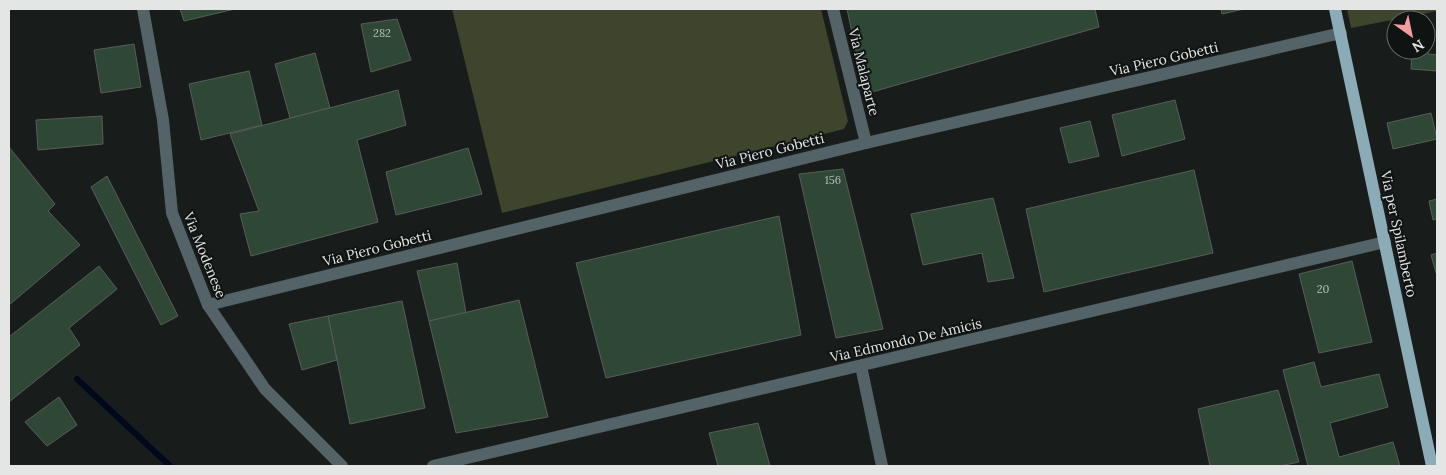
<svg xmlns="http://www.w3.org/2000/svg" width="1446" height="475" viewBox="0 0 1446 475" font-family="Lora,serif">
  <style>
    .green { fill: #3f442c }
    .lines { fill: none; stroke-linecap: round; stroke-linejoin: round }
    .stream { stroke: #00091c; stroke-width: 6 }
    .building { fill: #2e4835; stroke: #595d59 }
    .minor { stroke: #546368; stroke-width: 12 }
    .major { stroke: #8babb6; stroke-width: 12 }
    .labels { text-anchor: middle; stroke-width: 4; stroke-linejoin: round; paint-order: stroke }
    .number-label { font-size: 11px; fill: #b6beb9 }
    .street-label { font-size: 14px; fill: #e3e6e5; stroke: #0f1413 }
  </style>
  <rect width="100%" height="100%" fill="#181d1c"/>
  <g class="green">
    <path d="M452 9H821L848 121 844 129 502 213Z"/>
    <path d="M1347 9H1437V11L1351 28Z"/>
  </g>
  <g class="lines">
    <path class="stream" d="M77 379 170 466"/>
  </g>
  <g class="building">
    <path d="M180 9H235L184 21Z"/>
    <path d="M847 9H1095L1099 27 865 94Z"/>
    <path d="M1221 9H1244L1222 14Z"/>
    <path d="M397 19 411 60 371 72 361 24Z"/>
    <path d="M134 44 141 87 101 93 94 50Z"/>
    <path d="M1412 50 1428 51V54L1437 55V71L1411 69Z"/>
    <path d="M315 53 330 108 290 118 275 64Z"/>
    <path d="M249 71 262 125 201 140 189 84Z"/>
    <path d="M398 90 406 125 357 140 378 222 251 256 240 214 259 211 230 134Z"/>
    <path d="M1175 100 1185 139 1122 156 1112 115Z"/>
    <path d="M1431 113 1437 139 1393 149 1387 123Z"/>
    <path d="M102 116 103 144 38 150 36 120Z"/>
    <path d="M1090 121 1099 156 1069 163 1060 128Z"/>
    <path d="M9 147 55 204 48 211 80 245 9 305Z"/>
    <path d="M468 148 482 194 396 215 386 172Z"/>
    <path d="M843 169 883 329 836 338 799 174Z"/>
    <path d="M1194 170 1213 253 1044 292 1026 209Z"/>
    <path d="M107 176 178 316 161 325 91 187Z"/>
    <path d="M993 198 1014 278 988 282 982 253 923 265 911 214Z"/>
    <path d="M1437 199V219L1433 220 1429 201Z"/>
    <path d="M779 216 801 335 606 378 576 263Z"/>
    <path d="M1437 253V276L1431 255Z"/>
    <path d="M1352 261 1372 342 1319 353 1299 274Z"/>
    <path d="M457 263 466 313 429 321 417 271Z"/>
    <path d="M99 266 117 289 69 328 80 345 9 402V337Z"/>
    <path d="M519 300 548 417 456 433 429 321Z"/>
    <path d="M402 301 425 408 350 424 328 316Z"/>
    <path d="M328 316 337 360 302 370 289 324Z"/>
    <path d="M1314 362 1321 387 1379 374 1388 407 1330 423 1339 457 1393 442 1400 466H1308L1283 370Z"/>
    <path d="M1278 390 1299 462 1280 466H1210L1198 409Z"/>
    <path d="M59 397 77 425 47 446 25 422Z"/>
    <path d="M758 423 770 466H718L709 433Z"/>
  </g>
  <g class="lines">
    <g class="minor">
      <path d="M143 9 163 120 172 213 208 305 265 389 342 466"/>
      <path d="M833 9 866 143"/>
      <path d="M208 305 866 143 1341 33"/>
      <path d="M861 366 882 466"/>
      <path d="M433 466 1385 242"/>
    </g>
    <path class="major" d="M1335 9 1432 466"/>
  </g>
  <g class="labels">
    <g class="number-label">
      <text x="382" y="37">282</text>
      <text x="833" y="184">156</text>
      <text x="1323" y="293">20</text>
    </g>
    <g class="street-label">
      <text transform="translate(1164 59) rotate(-13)" y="5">Via Piero Gobetti</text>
      <text transform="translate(864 72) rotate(76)" y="5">Via Malaparte</text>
      <text transform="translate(770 151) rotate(-14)" y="5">Via Piero Gobetti</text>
      <text transform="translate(1399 234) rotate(78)" y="5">Via per Spilamberto</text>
      <text transform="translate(377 248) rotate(-14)" y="5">Via Piero Gobetti</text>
      <text transform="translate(205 255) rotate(68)" y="5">Via Modenese</text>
      <text transform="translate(906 340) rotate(-13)" y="5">Via Edmondo De Amicis</text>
    </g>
  </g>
  <rect width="1446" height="475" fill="none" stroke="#e3e6e5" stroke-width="20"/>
  <g transform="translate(1411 35) rotate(147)"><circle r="24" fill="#0f1413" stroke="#646867"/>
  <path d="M0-4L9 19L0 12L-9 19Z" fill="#f49aa0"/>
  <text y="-8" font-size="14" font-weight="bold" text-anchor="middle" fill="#e3e6e5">N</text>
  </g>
</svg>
